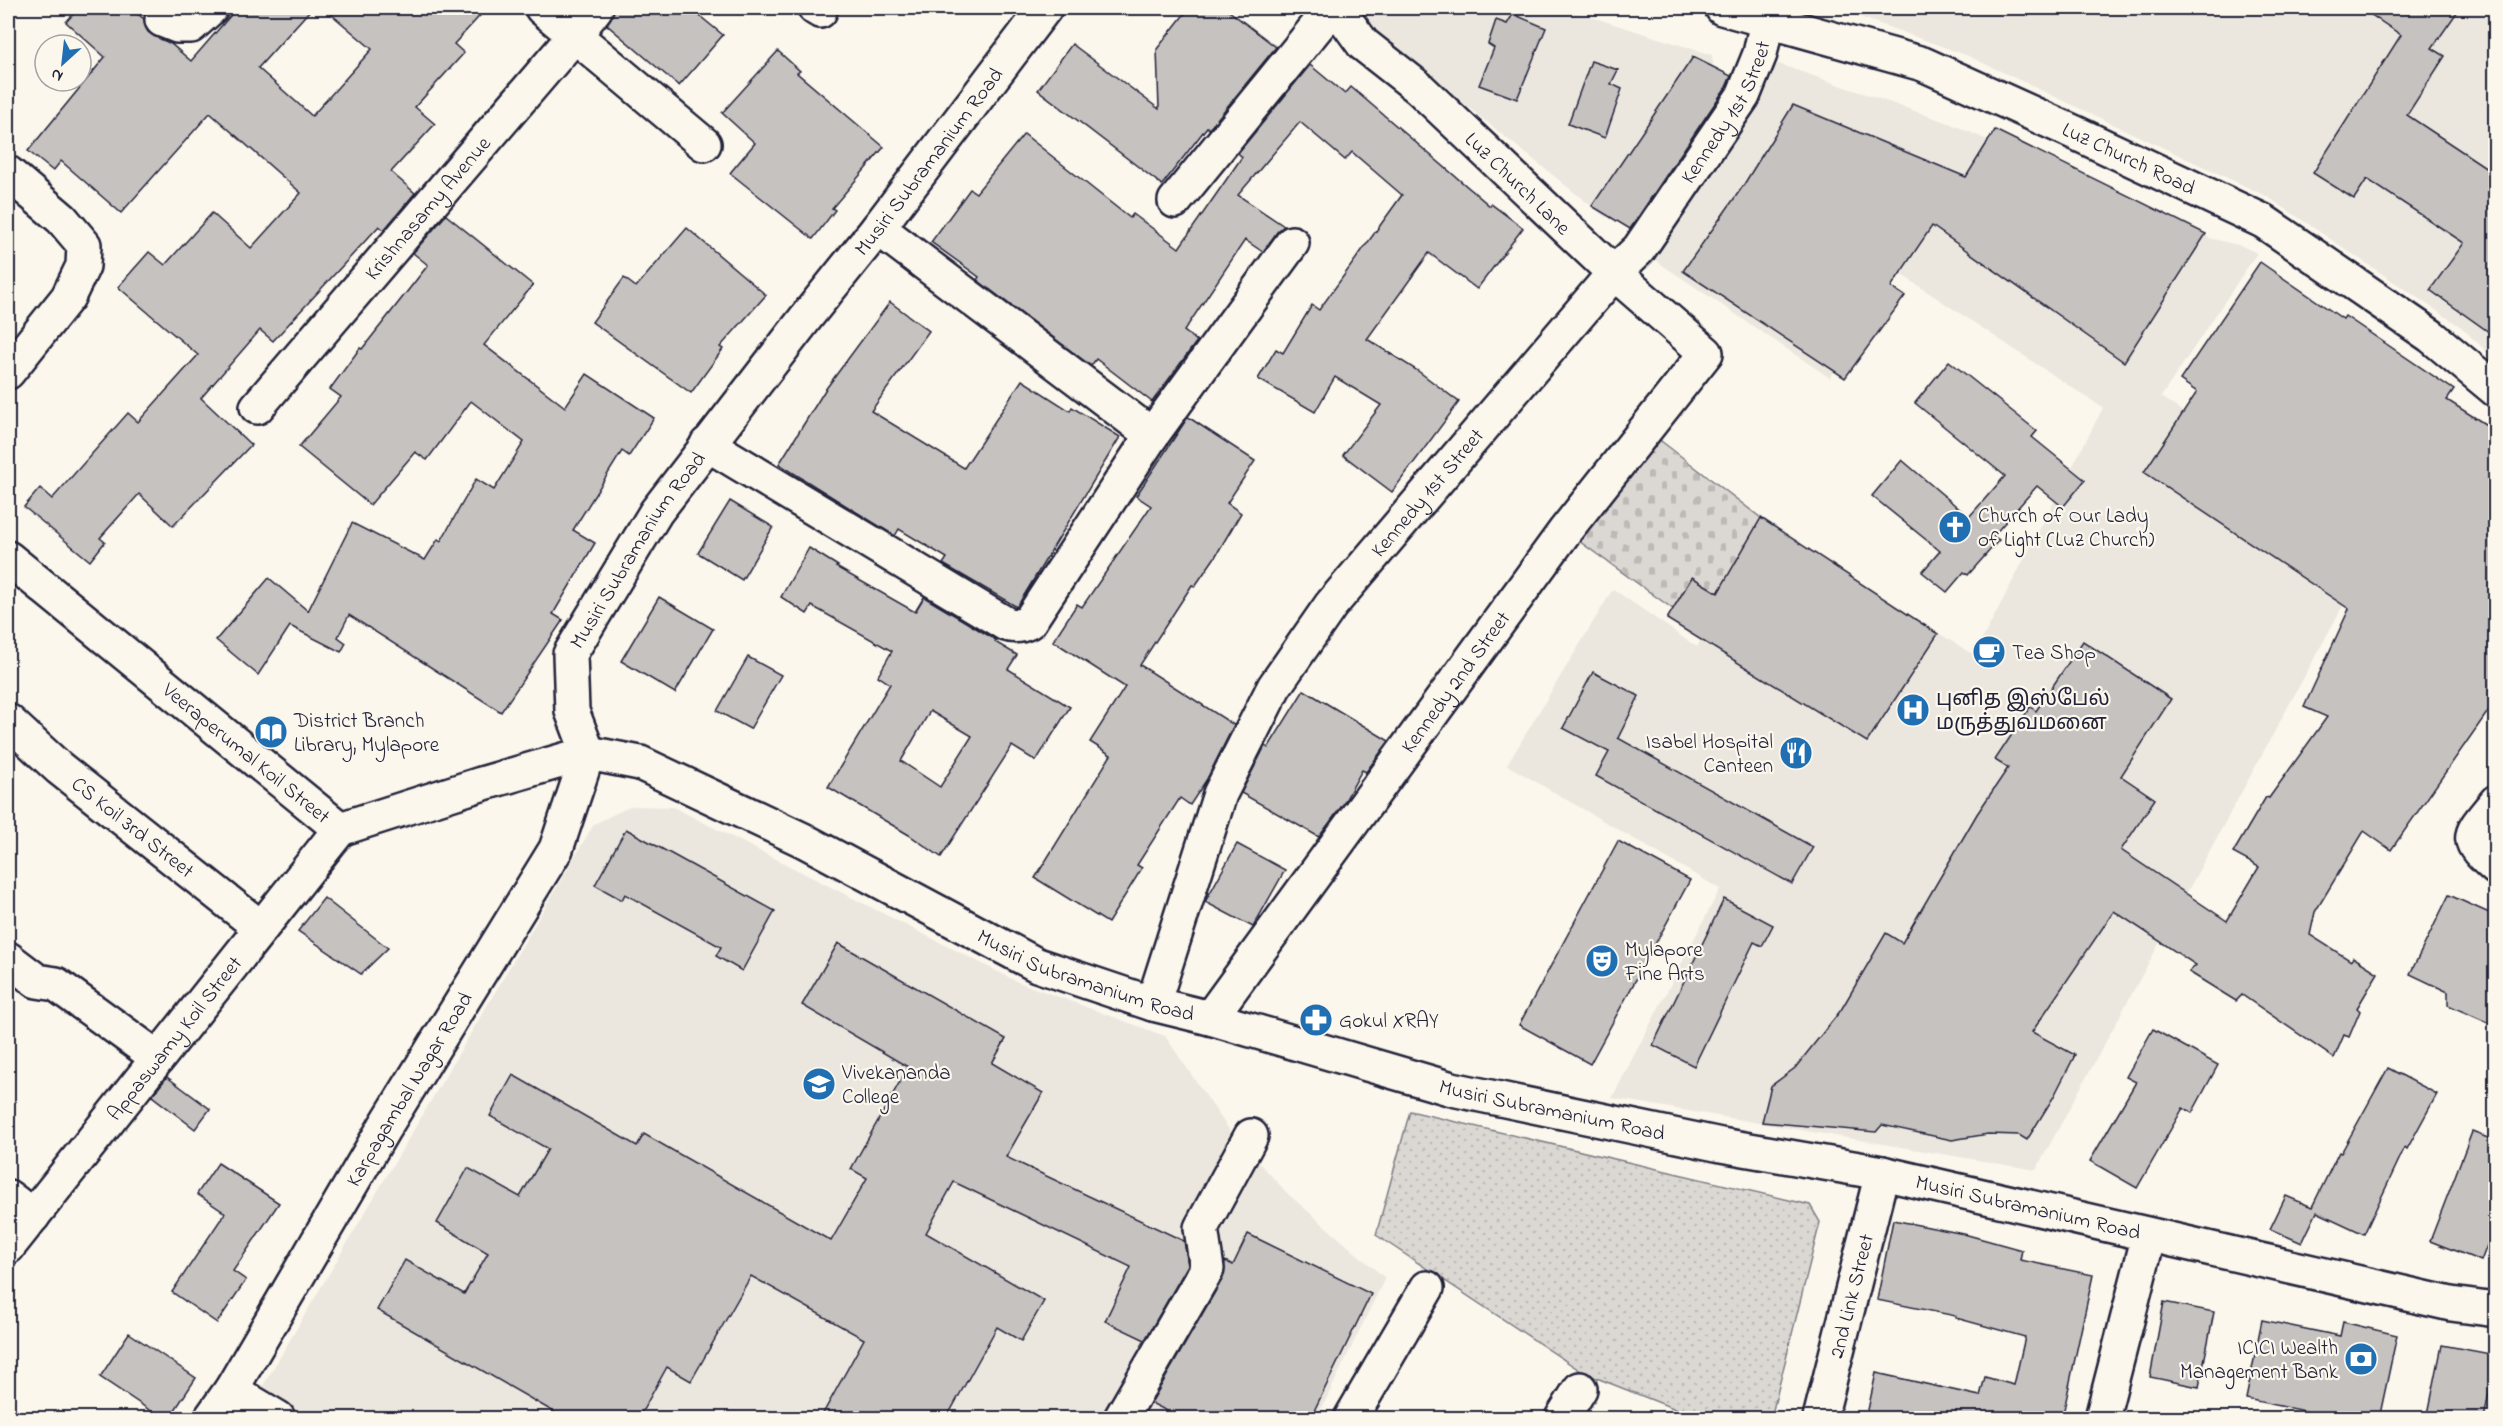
<svg xmlns="http://www.w3.org/2000/svg" width="2503" height="1426" viewBox="0 0 2503 1426" font-family="'Indie Flower','Noto Sans Tamil',sans-serif">
  <style>
    .built { fill: #ebe7df }
    .grass { fill: url(#grass-dots); stroke: #7e7d87; stroke-width: 1.5 }
    .cemetery { fill: url(#cemetery-stones); stroke: #7e7d87; stroke-width: 1.5 }
    .building { fill: #c6c2c0; stroke: #22223b; stroke-width: 1.5; fill-rule: evenodd }
    .lines { fill: none; stroke-linecap: round; stroke-linejoin: round }
    .street-casing { stroke: #22223b; stroke-width: 38 }
    .secondary-casing { stroke: #22223b; stroke-width: 38 }
    .street { stroke: #fbf7ec; stroke-width: 33 }
    .secondary { stroke: #fbf7ec; stroke-width: 33 }
    .labels { text-anchor: middle; stroke-width: 4.5; stroke-linejoin: round; paint-order: stroke }
    .street-label { font-size: 21px; fill: #22223b; stroke: #fbf7ec }
    .poi-label { font-size: 21px; fill: #22223b; stroke: #fbf7ec; text-anchor: start }
  </style>
  <defs>
    <pattern id="grass-dots" width="8" height="8" patternUnits="userSpaceOnUse" patternTransform="scale(1.5)"><rect width="8" height="8" fill="#dbd8d3"/><path d="M2 2h.1M6 6h.1" fill="none" stroke="#bcb9b6" stroke-width="1.8" stroke-linecap="round"/></pattern>
    <pattern id="cemetery-stones" width="16" height="16" patternUnits="userSpaceOnUse" patternTransform="scale(1.5)"><rect width="16" height="16" fill="#dbd8d3"/><path d="M2 7V4a2 2 0 0 1 4 0v3zM10 15v-3a2 2 0 0 1 4 0v3z" fill="#bcb9b6"/></pattern>
  </defs>
  <rect width="100%" height="100%" fill="#fbf7ec"/>
  <filter id="ink" filterUnits="userSpaceOnUse"><feTurbulence type="fractalNoise" baseFrequency=".0167" numOctaves="2"/><feDisplacementMap in="SourceGraphic" scale="12" xChannelSelector="R" yChannelSelector="G"/><feConvolveMatrix kernelMatrix="1 2 1 2 8 2 1 2 1" color-interpolation-filters="sRGB"/></filter>
  <g filter="url(#ink)">
    <g class="built">
      <path d="M1364 8H1563L1712 55 1714 74 1625 213 1605 217 1366 25Z"/>
      <path d="M1835 8H2495V360L2461 327 2268 197 1966 55Z"/>
      <path d="M1779 64 1949 123 2209 238 2242 246 2257 253 2161 397 2376 545 2036 1170 1612 1098 1720 889 1507 765 1613 589 1697 647 1768 528 1974 655 2103 408 1899 273 1830 378 1652 258 1750 75Z"/>
      <path d="M631 806 673 807 1018 982 1165 1036 1230 1131 1288 1194 1385 1278 1317 1418H244L594 824Z"/>
    </g>
    <path class="grass" d="M1410 1111 1810 1205 1820 1222 1771 1418H1698L1584 1373 1376 1235Z"/>
    <path class="cemetery" d="M1652 434 1761 518 1718 593 1692 577 1673 609 1572 536Z"/>
    <g class="building">
      <path d="M79 8H130L144 19 148 32 171 44 191 61 237 8H312L258 68 312 116 372 49 324 8H487L454 44 464 53 415 107 435 124 391 172 415 193 384 230 379 226 273 341 260 330 201 398 251 445 173 526 139 494 100 538 105 542 90 561 24 507 40 488 52 499 128 413 138 422 198 355 118 287 149 252 165 265 212 213 251 248 301 193 210 113 121 213 61 161 53 171 28 151 105 57 66 22Z"/>
      <path d="M614 8H690L723 35 679 86 607 25Z"/>
      <path d="M1189 8H1225L1276 47 1209 129 1207 127 1162 185 1038 90 1072 44 1159 109 1157 49Z"/>
      <path d="M2361 8H2460L2432 48 2445 56 2407 115 2496 174V337L2430 290 2464 243 2367 179 2354 199 2313 173 2401 35Z"/>
      <path d="M1513 14 1546 28 1517 99 1479 85 1494 48 1488 44 1496 20 1507 24Z"/>
      <path d="M778 51 800 71 797 73 884 147 832 208 835 210 813 239 730 173 755 143 722 113Z"/>
      <path d="M1693 57 1731 76 1726 87 1630 229 1592 206Z"/>
      <path d="M1591 61 1618 70 1611 84 1622 89 1605 138 1568 124Z"/>
      <path d="M1310 65 1345 94 1351 87 1490 206 1491 204 1523 228 1477 289 1429 253 1367 339 1418 371 1459 402 1392 492 1343 455 1381 405 1335 377 1315 412 1258 379 1276 349 1283 353 1312 305 1319 310 1402 195 1352 152 1345 160 1300 122 1238 195 1284 226 1277 232 1263 252 1245 240 1184 331 1197 341 1152 402 1096 359 1091 366 977 280 979 277 931 242 970 189 976 193 1024 134 1130 218 1133 214 1179 248 1242 157 1238 153Z"/>
      <path d="M1793 105 1966 177 1995 130 2206 234 2124 362 1932 226 1891 287 1905 296 1845 378 1683 271 1743 186Z"/>
      <path d="M446 215 533 285 484 345 565 407 587 374 654 418 629 456 622 451 573 530 595 543 553 614 563 620 501 712 349 615 338 637 346 643 341 652 290 626 258 675 216 640 269 578 308 611 352 523 425 560 438 539 441 541 476 479 494 490 524 442 471 401 427 460 415 452 370 505 299 447 341 397 330 389 360 348 362 349 428 265 413 253Z"/>
      <path d="M687 228 766 295 720 347 723 349 691 393 592 322 624 278 636 287Z"/>
      <path d="M2260 262 2343 319 2345 316 2454 390 2447 400 2496 431V700L2391 850 2364 831 2315 912 2310 935 2351 961 2353 957 2378 973 2357 1008 2360 1011 2349 1037 2344 1035 2334 1058 2242 995 2236 1001 2189 972 2196 965 2114 911 2032 1032 2075 1055 2053 1098 2027 1140 2019 1135 1988 1134 1952 1140 1882 1125 1876 1132 1762 1122 1771 1086 1795 1068 1841 1010 1886 933 1902 943 1977 814 2008 768 1995 760 2030 707 2036 711 2083 641 2171 699 2121 776 2155 799 2121 850 2227 921 2259 867 2233 853 2266 797 2269 798 2327 717 2304 707 2349 609 2144 472 2197 392 2180 380Z"/>
      <path d="M890 302 929 331 871 411 964 468 1022 380 1070 411 1072 407 1120 437 1017 607 943 564 947 558 899 529 895 536 779 464 825 390Z"/>
      <path d="M1949 361 2037 431 2032 437 2085 480 2063 507 2037 486 1993 536 1999 540 1968 575 1964 572 1947 592 1922 572 1940 551 1872 496 1902 460 1969 517 2005 476 1915 403Z"/>
      <path d="M1188 417 1255 461 1227 503 1241 513 1215 557 1195 586 1192 585 1140 665 1234 725 1207 779 1190 805 1180 798 1137 865 1142 868 1108 923 1035 878 1111 755 1090 742 1125 687 1053 641 1077 604 1082 607 1151 506 1136 496Z"/>
      <path d="M730 501 773 527 742 580 698 553Z"/>
      <path d="M1761 518 1938 634 1867 742 1667 619 1692 577 1718 593Z"/>
      <path d="M809 548 838 566 836 567 915 612 924 597 996 640 995 642 1017 655 1008 669 1070 707 1036 761 1012 746 941 857 909 835 828 787 890 684 878 676 892 651 812 606 807 614 781 597ZM930 711 972 736 940 787 901 761Z"/>
      <path d="M659 597 713 629 675 693 621 661Z"/>
      <path d="M748 657 781 675 750 729 717 711Z"/>
      <path d="M1593 672 1639 696 1618 738 1813 847 1792 884 1596 776 1609 752 1563 728Z"/>
      <path d="M1304 690 1389 741 1366 772 1362 770 1342 806 1319 837 1241 793 1265 746 1268 748Z"/>
      <path d="M626 829 775 911 742 971 716 956 721 947 625 894 622 900 595 885Z"/>
      <path d="M1618 841 1690 880 1590 1064 1519 1025Z"/>
      <path d="M1237 844 1285 870 1253 927 1205 902Z"/>
      <path d="M2449 895 2496 916V1026L2448 1005V992L2410 974Z"/>
      <path d="M324 898 388 948 361 974 298 931Z"/>
      <path d="M1724 899 1773 925 1762 946 1754 942 1694 1066 1653 1045Z"/>
      <path d="M838 943 1006 1039 992 1063 1043 1093 1006 1157 1184 1241 1188 1265 1145 1340 1105 1321 1131 1267 954 1182 926 1233 1044 1301 1021 1341 997 1327 946 1419H820L864 1339 751 1276 691 1381 667 1367 638 1419H566L377 1310 405 1260 464 1294 488 1253 437 1223 468 1168 520 1197 548 1149 490 1116 513 1075 637 1146 644 1134 831 1241 867 1178 851 1169 908 1067 802 1005Z"/>
      <path d="M2153 1029 2218 1065 2192 1113 2183 1108 2137 1188 2090 1161 2136 1082 2126 1077Z"/>
      <path d="M2388 1068 2437 1094 2407 1149 2405 1147 2364 1234 2317 1212 2302 1243 2270 1229 2286 1196 2312 1207 2339 1152 2341 1153Z"/>
      <path d="M167 1077 210 1109 195 1129 152 1096Z"/>
      <path d="M2472 1132 2496 1141V1222L2481 1261 2430 1241Z"/>
      <path d="M218 1163 279 1203 233 1271 246 1280 217 1323 172 1292 225 1213 197 1194Z"/>
      <path d="M1893 1220 1964 1234 2022 1250 2020 1260 2093 1275 2062 1419H1866L1876 1373 1980 1396 1985 1377 2014 1385 2025 1337 1956 1318V1316L1877 1300Z"/>
      <path d="M1248 1234 1371 1294 1310 1419H1183L1151 1403 1223 1278 1225 1261 1233 1265Z"/>
      <path d="M2164 1302 2214 1312 2199 1387 2150 1377Z"/>
      <path d="M2262 1320 2340 1336 2343 1322 2397 1335 2379 1419H2323L2324 1415 2246 1399Z"/>
      <path d="M129 1333 196 1378 169 1419H163L100 1377Z"/>
      <path d="M2442 1345 2496 1355 2484 1419H2427Z"/>
    </g>
    <g class="lines">
      <defs>
        <g id="street">
          <path d="M542 8 704 144"/>
          <path d="M815 8 820 11"/>
          <path d="M162 20 177 26H191L211 8"/>
          <path d="M8 173 62 219 84 245 83 266 68 297 8 372"/>
          <path d="M1175 201 1332 8"/>
          <path d="M878 228 1152 435"/>
          <path id="s1" d="M257 407 575 35 596 8"/>
          <path d="M707 444 1006 624C1015 627 1021 626 1029 622L1152 435 1292 243"/>
          <path id="s2" d="M8 558 340 829"/>
          <path id="s3" d="M8 721 59 768 261 928"/>
          <path d="M2496 802C2469 836 2461 837 2496 868"/>
          <path d="M340 829 481 784 588 753"/>
          <path d="M8 959 37 981 56 984 158 1058"/>
          <path id="s4" d="M1153 1004 1220 794 1274 687 1331 605 1614 273 1639 249 1743 96 1760 54 1767 21 1773 8"/>
          <path id="s5" d="M1210 1018 1565 531 1706 353 1614 273 1419 88 1363 44 1337 8"/>
          <path d="M8 1197 33 1216"/>
          <path id="s6" d="M8 1247 340 829"/>
          <path d="M231 1390 278 1418"/>
          <path d="M1121 1418 1207 1269 1201 1228 1251 1136"/>
          <path d="M1351 1418 1427 1288"/>
          <path d="M1562 1418 1580 1389"/>
          <path id="s7" d="M1820 1418 1882 1173"/>
          <path d="M2102 1418 2149 1235"/>
        </g>
        <g id="secondary">
          <path id="s8" d="M1722 8 1923 64 2080 135 2263 221 2431 336 2496 390"/>
          <path id="s9" d="M588 753 640 763 803 840 1037 965 1153 1004 1210 1018 1452 1089 1721 1145 1882 1173 2451 1304 2496 1310"/>
          <path id="s10" d="M588 753 572 711 570 654 656 512 808 315 878 228 1045 8"/>
          <path id="s11" d="M211 1418 231 1390 384 1128 556 849 588 753"/>
        </g>
      </defs>
      <use href="#street" class="street-casing"/>
      <use href="#secondary" class="secondary-casing"/>
      <use href="#street" class="street"/>
      <use href="#secondary" class="secondary"/>
    </g>
  </g>
  <defs>
    <symbol id="church-disc" viewBox="-11 -11 22 22"><circle r="9.5" fill="#1f6fb2" stroke="#fbf7ec"/><path d="M-1.2-6h2.4v3.5h3.3v2.4h-3.3V6h-2.4V-.1h-3.3v-2.4h3.3Z" fill="#fff"/></symbol>
    <symbol id="cafe-disc" viewBox="-11 -11 22 22"><circle r="9.5" fill="#1f6fb2" stroke="#fbf7ec"/><path d="M-5.5-4.5H6V0H3Q3 3.5 0 3.5H-2.5Q-5.5 3.5-5.5 0ZM3-3.2v2h1.7v-2ZM-6 4.5H4V6H-6Z" fill="#fff"/></symbol>
    <symbol id="hospital-disc" viewBox="-11 -11 22 22"><circle r="9.5" fill="#1f6fb2" stroke="#fbf7ec"/><path d="M-5-5h3v3.5h4V-5h3V5h-3V1.5h-4V5h-3Z" fill="#fff"/></symbol>
    <symbol id="library-disc" viewBox="-11 -11 22 22"><circle r="9.5" fill="#1f6fb2" stroke="#fbf7ec"/><path d="M-6-4Q-3-5.5-.7-3.5V5Q-3 3-6 4ZM6-4Q3-5.5 .7-3.5V5Q3 3 6 4Z" fill="#fff"/></symbol>
    <symbol id="restaurant-disc" viewBox="-11 -11 22 22"><circle r="9.5" fill="#1f6fb2" stroke="#fbf7ec"/><path d="M-5-6h1v4h1v-4h1v4h1v-4h1v5L-1.5 .5V6h-2V.5L-5-1ZM5-6V6H3V1.5H1.5Q1.5-4 5-6Z" fill="#fff"/></symbol>
    <symbol id="theatre-disc" viewBox="-11 -11 22 22"><circle r="9.5" fill="#1f6fb2" stroke="#fbf7ec"/><path d="M-5-5.5Q0-4 5-5.5V0Q5 5 0 6Q-5 5-5 0ZM-3.3-2.5H-1v1.5H-3.3ZM1-2.5H3.3v1.5H1ZM-2.8 1Q0 5.5 2.8 1Z" fill="#fff"/></symbol>
    <symbol id="pharmacy-disc" viewBox="-11 -11 22 22"><circle r="9.5" fill="#1f6fb2" stroke="#fbf7ec"/><path d="M-2-6h4v4h4v4h-4v4h-4v-4h-4v-4h4Z" fill="#fff"/></symbol>
    <symbol id="university-disc" viewBox="-11 -11 22 22"><circle r="9.5" fill="#1f6fb2" stroke="#fbf7ec"/><path d="M0-5L7-2L0 1L-7-2ZM-4 1L0 2.5L4 1V4Q0 6-4 4Z" fill="#fff"/></symbol>
    <symbol id="bank-disc" viewBox="-11 -11 22 22"><circle r="9.5" fill="#1f6fb2" stroke="#fbf7ec"/><path d="M-6-4H6V4H-6ZM0-2.3a2.3 2.3 0 1 0 0 4.6a2.3 2.3 0 1 0 0-4.6Z" fill="#fff"/></symbol>
  </defs>
  <g fill-rule="evenodd">
    <use href="#church-disc" x="1936" y="508" width="38" height="38"/>
    <use href="#cafe-disc" x="1970" y="633" width="38" height="38"/>
    <use href="#hospital-disc" x="1894" y="691" width="38" height="38"/>
    <use href="#library-disc" x="252" y="713" width="38" height="38"/>
    <use href="#restaurant-disc" x="1777" y="734" width="38" height="38"/>
    <use href="#theatre-disc" x="1583" y="942" width="38" height="38"/>
    <use href="#pharmacy-disc" x="1297" y="1001" width="38" height="38"/>
    <use href="#university-disc" x="800" y="1065" width="38" height="38"/>
    <use href="#bank-disc" x="2342" y="1340" width="38" height="38"/>
  </g>
  <g class="labels">
    <g class="street-label">
      <text dy="7" stroke="none"><textPath href="#s4" startOffset="1074">Kennedy 1st Street</textPath></text>
      <text dy="7" stroke="none"><textPath href="#s8" startOffset="435">Luz Church Road</textPath></text>
      <text dy="7" stroke="none"><textPath href="#s10" startOffset="712">Musiri Subramanium Road</textPath></text>
      <text transform="translate(1518 183) rotate(44)" y="7">Luz Church Lane</text>
      <text dy="7" stroke="none"><textPath href="#s1" startOffset="262">Krishnasamy Avenue</textPath></text>
      <text dy="7" stroke="none"><textPath href="#s4" startOffset="588">Kennedy 1st Street</textPath></text>
      <text dy="7" stroke="none"><textPath href="#s10" startOffset="226">Musiri Subramanium Road</textPath></text>
      <text dy="7" stroke="none"><textPath href="#s5" startOffset="416">Kennedy 2nd Street</textPath></text>
      <text dy="7" stroke="none"><textPath href="#s2" startOffset="308">Veeraperumal Koil Street</textPath></text>
      <text dy="7" stroke="none"><textPath href="#s3" startOffset="164">CS Koil 3rd Street</textPath></text>
      <text dy="7" stroke="none"><textPath href="#s9" startOffset="548">Musiri Subramanium Road</textPath></text>
      <text dy="7" stroke="none"><textPath href="#s6" startOffset="267">Appaswamy Koil Street</textPath></text>
      <text dy="7" stroke="none"><textPath href="#s11" startOffset="384">Karpagambal Nagar Road</textPath></text>
      <text dy="7" stroke="none"><textPath href="#s9" startOffset="1034">Musiri Subramanium Road</textPath></text>
      <text dy="7" stroke="none"><textPath href="#s9" startOffset="1520">Musiri Subramanium Road</textPath></text>
      <text dy="7" stroke="none"><textPath href="#s7" startOffset="126">2nd Link Street</textPath></text>
    </g>
    <g class="poi-label">
      <text x="1978" y="522">Church of Our Lady<tspan x="1978" dy="24">of Light (Luz Church)</tspan></text>
      <text x="2012" y="659">Tea Shop</text>
      <text x="1936" y="705">புனித இஸ்பேல்<tspan x="1936" dy="24">மருத்துவமனை</tspan></text>
      <text x="294" y="727">District Branch<tspan x="294" dy="24">Library, Mylapore</tspan></text>
      <text x="1773" y="748" text-anchor="end">Isabel Hospital<tspan x="1773" dy="24">Canteen</tspan></text>
      <text x="1625" y="956">Mylapore<tspan x="1625" dy="24">Fine Arts</tspan></text>
      <text x="1339" y="1027">Gokul XRAY</text>
      <text x="842" y="1079">Vivekananda<tspan x="842" dy="24">College</tspan></text>
      <text x="2338" y="1354" text-anchor="end">ICICI Wealth<tspan x="2338" dy="24">Management Bank</tspan></text>
    </g>
  </g>
  <rect width="2503" height="1426" fill="none" stroke="#fbf7ec" stroke-width="30"/>
  <rect x="15" y="15" width="2473" height="1396" fill="none" stroke="#22223b" stroke-width="2" filter="url(#ink)"/>
  <g transform="translate(63 63) rotate(207)"><circle r="28" fill="#fbf7ec" stroke="#a4a2a5" stroke-width="1.5"/>
  <path d="M0-4.5L10 22L0 15L-10 22Z" fill="#1f6fb2"/>
  <text y="-9" font-size="16" font-weight="bold" text-anchor="middle" fill="#22223b">N</text>
  </g>
</svg>
